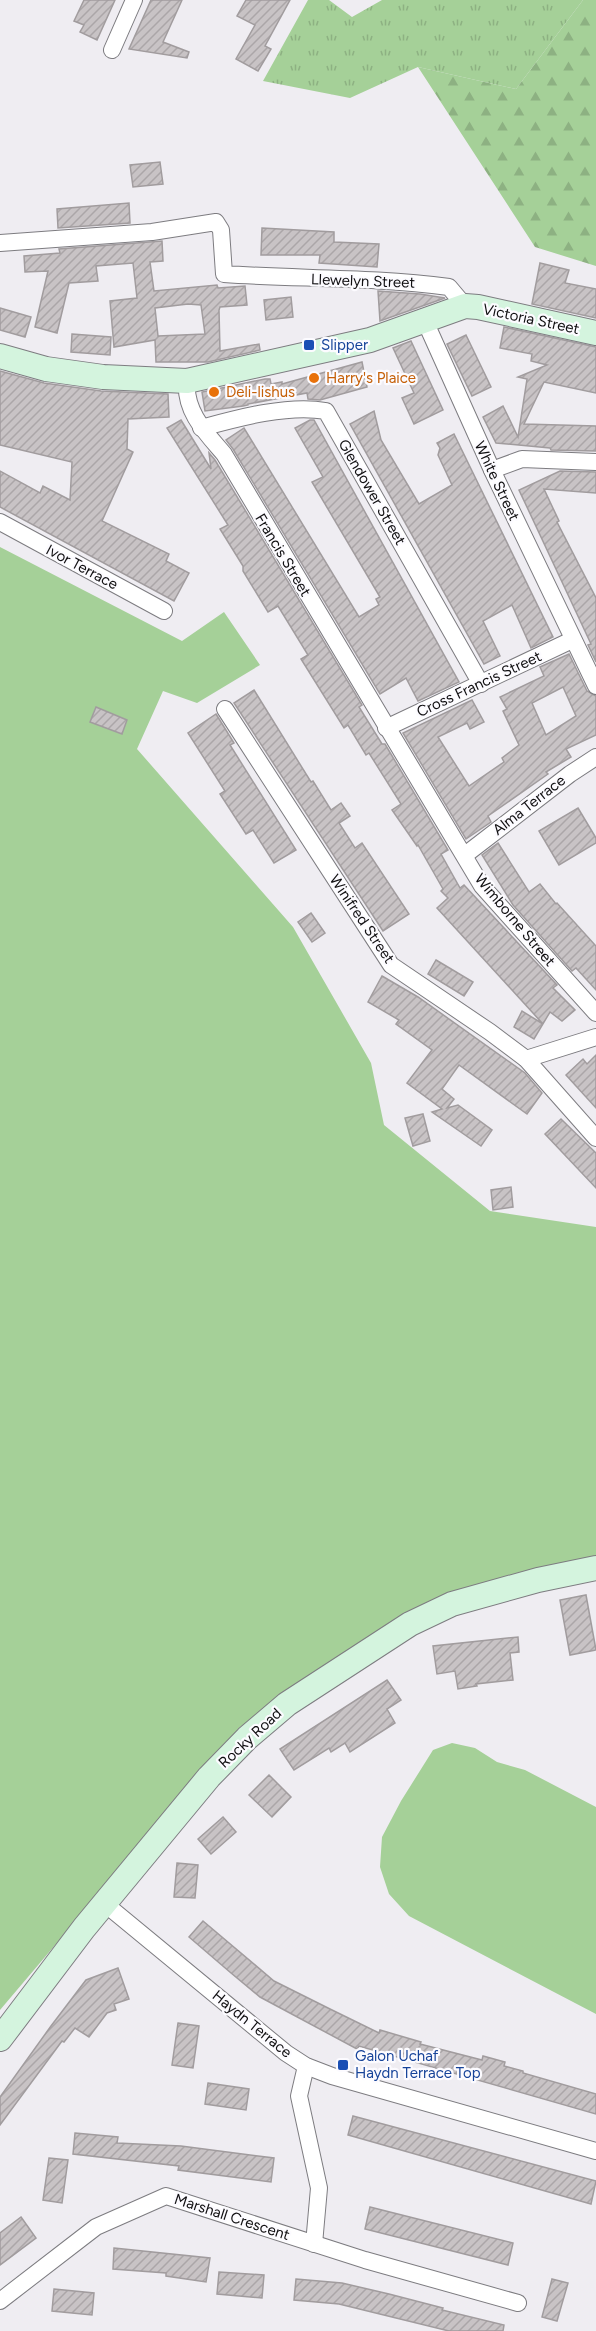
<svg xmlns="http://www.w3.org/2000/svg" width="596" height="2331" viewBox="0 0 596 2331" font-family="Figtree,sans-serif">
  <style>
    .grass { fill: url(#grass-tufts) }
    .forest { fill: url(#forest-firs) }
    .green { fill: #a5d098 }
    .building { fill: url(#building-hatch); stroke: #a19c9e; stroke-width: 1.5; fill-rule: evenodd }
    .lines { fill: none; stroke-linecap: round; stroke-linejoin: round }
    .street-casing { stroke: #7d7c80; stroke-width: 18 }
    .secondary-casing { stroke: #7d7c80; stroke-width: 26 }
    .street { stroke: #fff; stroke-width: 16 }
    .secondary { stroke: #d4f4de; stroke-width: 24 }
    .transit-dot { fill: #1a4fb4; stroke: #fcfbff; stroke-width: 2 }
    .food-dot { fill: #e8710a; stroke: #fcfbff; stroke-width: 2 }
    .labels { text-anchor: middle; stroke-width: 4.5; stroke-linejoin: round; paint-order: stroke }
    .street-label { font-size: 15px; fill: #100f11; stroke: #fcfbff }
    .transit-label { font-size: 15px; fill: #164399; stroke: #fcfbff; text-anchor: start }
    .food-label { font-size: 15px; fill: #c56008; stroke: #fcfbff; text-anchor: start }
  </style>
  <defs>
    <pattern id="grass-tufts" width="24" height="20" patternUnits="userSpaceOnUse" patternTransform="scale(1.5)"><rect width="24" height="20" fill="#a5d098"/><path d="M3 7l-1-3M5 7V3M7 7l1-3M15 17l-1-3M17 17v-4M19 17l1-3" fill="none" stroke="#8db182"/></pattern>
    <pattern id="forest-firs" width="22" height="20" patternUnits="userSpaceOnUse" patternTransform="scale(1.5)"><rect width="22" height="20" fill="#a5d098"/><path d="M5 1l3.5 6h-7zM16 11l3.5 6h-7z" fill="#8db182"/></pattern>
    <pattern id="building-hatch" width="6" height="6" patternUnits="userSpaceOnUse" patternTransform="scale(1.5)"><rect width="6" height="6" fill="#c8c3c5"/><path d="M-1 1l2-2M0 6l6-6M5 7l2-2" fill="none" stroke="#aba6a8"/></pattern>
  </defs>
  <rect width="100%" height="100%" fill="#efedf2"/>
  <path class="grass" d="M308 0H329L352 17 382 0H583L516 89 418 67 350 98 263 81Z"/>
  <path class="forest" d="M583 0H596V266L535 247 418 67 516 89Z"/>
  <g class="green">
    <path d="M0 547 182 641 224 612 260 665 197 703 163 691 137 749 293 927 371 1063 384 1125 490 1211 596 1227V1559L359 1648 240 1727 0 2010Z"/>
    <path d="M452 1743 475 1748 497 1762 525 1770 596 1807V2014L409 1916 389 1894 380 1867 382 1837 401 1801 433 1750Z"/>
  </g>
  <g class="building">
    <path d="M84 0H115L97 40 80 32 84 25 74 21Z"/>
    <path d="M151 0H182L163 42 189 52 187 58 129 49Z"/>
    <path d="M246 0H290L265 46 271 49 258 71 236 59 255 25 237 16Z"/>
    <path d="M160 162 163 184 133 187 130 165Z"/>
    <path d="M129 203 130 223 58 228 57 209Z"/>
    <path d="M262 228 334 232V242L379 244 377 267 319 263 320 255H261Z"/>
    <path d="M162 241 163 261 150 262 154 291 217 285 218 288 245 286 247 305 220 307 219 310 220 351 259 344 260 350 208 362H156L155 340 114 347 110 301 137 298 133 263 96 266 98 281 69 283 57 333 35 327 48 271 25 272 24 256 60 253 59 249ZM188 304 201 305 205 334 158 336 155 308Z"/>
    <path d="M540 263 569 270 565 283 596 289V318L532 304Z"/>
    <path d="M378 291 420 294 445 298 380 321Z"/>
    <path d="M291 297 293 317 266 320 264 300Z"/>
    <path d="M0 308 31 317 25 337 0 330Z"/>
    <path d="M504 327 596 347V393L544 382 524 424 596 426V451L551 450 550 448 496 443 483 417 503 406 518 437 527 379 518 377 547 365 531 361 532 354 500 348Z"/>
    <path d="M72 334 111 337 110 355 71 352Z"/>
    <path d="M466 335 491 387 472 396 447 344Z"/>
    <path d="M411 341 443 410 414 424 402 398 414 393 393 348Z"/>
    <path d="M362 362 367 387 320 400 308 399 307 393 248 404V405L243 406 205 411 202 392 265 379H270L271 384 282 382V384Z"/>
    <path d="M0 371 44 383 101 391 168 394 169 417 128 419 127 449 133 452 102 521 169 554 166 561 189 573 174 601 0 507V471L40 493 43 486 70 500 72 462 0 445Z"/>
    <path d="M374 411 381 440 419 504 452 485 438 455 440 448 437 443 454 434 553 637 531 648 512 605 483 621 500 656 484 664 350 424Z"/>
    <path d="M181 420 211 469 209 453 215 460 362 705 359 707 382 744H385L448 850 441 854 460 888 464 885 557 985 553 988 575 1010 562 1021 550 1012 534 1039 514 1027 522 1011 543 1024 437 908 448 898 441 891 443 889 418 845 417 846 392 810 401 804 369 753 366 755 348 725 344 728 301 659 308 655 278 606 268 612 243 571V566L220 529 228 525 167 428Z"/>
    <path d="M310 420H314L459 682 418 701 406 678 380 694 233 449 226 440 244 428 359 617 379 605 376 599 380 597 312 482 323 477 295 428Z"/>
    <path d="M560 471 596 472V493L544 489 559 521 557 522 596 598V662L588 645 591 644 519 490Z"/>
    <path d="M569 654 587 691 596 696V735L566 749 571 757 546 772 548 774 488 816 491 822 466 839 403 733 472 700 484 722 470 729 467 723 438 737 469 786 504 762 502 758 519 745 503 711 507 709 500 697 544 676 540 667ZM563 687 576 716 546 735 532 703Z"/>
    <path d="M254 690 311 782 313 781 331 810 341 803 350 816 339 823 355 848 362 843 409 914 383 931 234 703Z"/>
    <path d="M96 707 127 720 122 734 90 722Z"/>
    <path d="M216 714 234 743 230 745 296 850 274 863 253 830 246 834 220 794 225 791 188 733Z"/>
    <path d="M578 808 596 838V843L559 865 539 831Z"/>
    <path d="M498 843 529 892 540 884 556 904 557 903 596 946V990L576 968 572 971 513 905 482 855Z"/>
    <path d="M311 913 325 933 312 942 298 922Z"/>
    <path d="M436 960 473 982 464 996 428 974Z"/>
    <path d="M382 976 418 997 525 1073 542 1093 527 1114 459 1065 442 1089 454 1099 447 1108 458 1105 492 1130 481 1146 432 1112 442 1109 407 1083 432 1050 396 1024 399 1020 368 1002Z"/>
    <path d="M596 1055V1108L566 1075 583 1059 587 1064Z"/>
    <path d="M423 1114 430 1141 413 1146 405 1118Z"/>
    <path d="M561 1119 596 1153V1188L545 1134Z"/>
    <path d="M511 1187 513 1207 493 1210 491 1190Z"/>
    <path d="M586 1595 596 1650 570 1655 560 1600Z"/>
    <path d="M518 1637 519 1652 510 1653 513 1680 476 1684 477 1686 458 1689 455 1671 437 1674 433 1646Z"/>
    <path d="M387 1680 401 1700 387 1709 395 1723 350 1752 345 1743 331 1752 329 1748 294 1770 280 1749Z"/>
    <path d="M269 1775 291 1797 272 1817 249 1795Z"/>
    <path d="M223 1817 236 1832 211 1854 198 1839Z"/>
    <path d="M177 1863 198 1865 195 1898 174 1897Z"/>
    <path d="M203 1921 274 1981 330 2009 379 2033 380 2030 421 2042 420 2044 482 2060 483 2056 505 2062 504 2066 523 2071V2073L596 2094V2114L359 2046 357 2049 260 1997 231 1973 189 1937Z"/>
    <path d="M118 1968 129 1999 114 2004 116 2010 107 2013 89 2037 75 2028 64 2042 62 2041 0 2125V2097L51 2026 86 1980Z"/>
    <path d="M178 2023 199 2026 193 2068 172 2065Z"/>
    <path d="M208 2083 249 2089 246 2110 205 2104Z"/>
    <path d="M353 2116 596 2181 591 2204 348 2135Z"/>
    <path d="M75 2133 118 2137 117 2143 181 2146 274 2158 271 2182 178 2170 179 2166 73 2154Z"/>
    <path d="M49 2158 68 2160 62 2203 43 2200Z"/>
    <path d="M370 2207 513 2243 508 2265 365 2229Z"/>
    <path d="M21 2217 36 2238 0 2265V2233Z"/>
    <path d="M114 2248 210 2258 206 2282 166 2276V2273L113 2269Z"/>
    <path d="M219 2272 264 2275 262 2298 217 2294Z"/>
    <path d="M296 2279 342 2283 389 2294 443 2308 442 2310 504 2325 503 2331H449L339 2304 294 2300Z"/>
    <path d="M552 2279 568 2283 557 2321 542 2317Z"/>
    <path d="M54 2289 94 2293 92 2315 52 2311Z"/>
  </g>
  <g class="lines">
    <defs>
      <g id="street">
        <path d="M112 50 134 0"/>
        <path d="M0 243 152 232 216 222 221 230 224 274C299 279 374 277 449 287L465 306"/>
        <path d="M425 321 492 470 596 686"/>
        <path d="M187 381C184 411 206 433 224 454L482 886 596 1013"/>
        <path d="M201 428C238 418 288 404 326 411L481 684"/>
        <path d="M492 470 522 459 596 462"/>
        <path d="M0 522 164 611"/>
        <path d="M225 709 391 965 490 1032 526 1059 596 1138"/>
        <path d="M386 728 572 640"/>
        <path d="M465 855 570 774 596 757"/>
        <path d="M526 1059 596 1037"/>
        <path d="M104 1903 286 2053 306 2066 332 2076 596 2151"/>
        <path d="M306 2066 299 2096 319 2188 314 2244"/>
        <path d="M0 2301 96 2227 166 2196 365 2260 518 2303"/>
      </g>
      <g id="secondary">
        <path d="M0 356 46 369 103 377 187 381 370 340 465 306 478 307 596 333"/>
        <path d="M0 2039 84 1928 209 1777 247 1738 287 1704 410 1624 452 1604 538 1580 596 1568"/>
      </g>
    </defs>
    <use href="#street" class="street-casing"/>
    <use href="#secondary" class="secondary-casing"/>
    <use href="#street" class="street"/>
    <use href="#secondary" class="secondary"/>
  </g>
  <g class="transit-dot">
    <rect x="303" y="339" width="12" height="12" rx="3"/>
    <rect x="337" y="2059" width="12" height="12" rx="3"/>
  </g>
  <g class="food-dot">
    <circle cx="314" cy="378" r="6"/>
    <circle cx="214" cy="392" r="6"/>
  </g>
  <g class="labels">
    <g class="street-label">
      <text transform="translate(363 281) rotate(2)" y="5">Llewelyn Street</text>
      <text transform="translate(531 319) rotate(12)" y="5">Victoria Street</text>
      <text transform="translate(497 481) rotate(65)" y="5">White Street</text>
      <text transform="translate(372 492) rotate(60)" y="5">Glendower Street</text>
      <text transform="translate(283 555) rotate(59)" y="5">Francis Street</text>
      <text transform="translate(82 567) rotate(28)" y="5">Ivor Terrace</text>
      <text transform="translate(479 684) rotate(-25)" y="5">Cross Francis Street</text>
      <text transform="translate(529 805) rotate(-38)" y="5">Alma Terrace</text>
      <text transform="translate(362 919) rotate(56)" y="5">Winifred Street</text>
      <text transform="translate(515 920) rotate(50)" y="5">Wimborne Street</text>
      <text transform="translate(250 1738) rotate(-43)" y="5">Rocky Road</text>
      <text transform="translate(252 2024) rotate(39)" y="5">Haydn Terrace</text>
      <text transform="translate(232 2217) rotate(18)" y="5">Marshall Crescent</text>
    </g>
    <g class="transit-label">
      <text x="321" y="350">Slipper</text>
      <text x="355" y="2061">Galon Uchaf<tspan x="355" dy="17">Haydn Terrace Top</tspan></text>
    </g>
    <g class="food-label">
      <text x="326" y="383">Harry's Plaice</text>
      <text x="226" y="397">Deli-lishus</text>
    </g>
  </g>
</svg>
